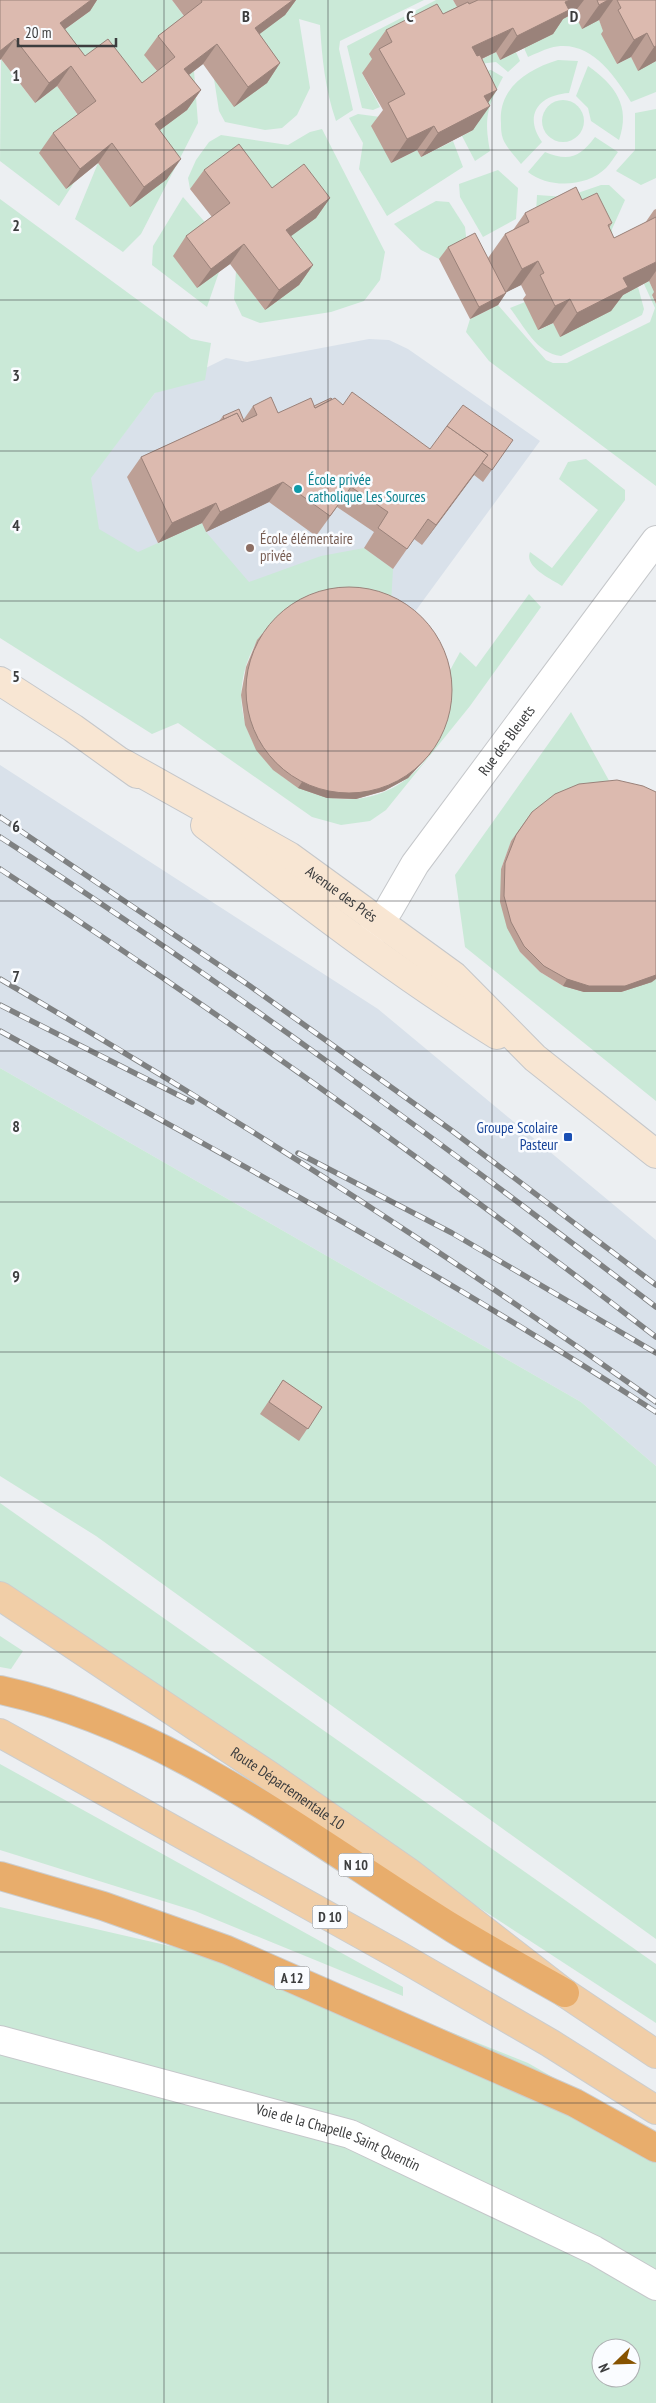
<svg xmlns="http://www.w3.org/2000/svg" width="656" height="2403" viewBox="0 0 656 2403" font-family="'PT Sans Narrow',sans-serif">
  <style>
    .built { fill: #d9e1ea }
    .green { fill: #cae9d7; fill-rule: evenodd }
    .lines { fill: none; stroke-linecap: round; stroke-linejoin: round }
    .street-casing { stroke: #c5c7ca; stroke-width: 30 }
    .secondary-casing { stroke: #c5c7ca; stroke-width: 30 }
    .primary-casing { stroke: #cccdcd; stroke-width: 30 }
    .highway-casing { stroke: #cccdcd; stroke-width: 30 }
    .street { stroke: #fff; stroke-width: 28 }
    .secondary { stroke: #f8e6d3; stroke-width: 28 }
    .primary { stroke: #f1cea7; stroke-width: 28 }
    .highway { stroke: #e8ad6c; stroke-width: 28 }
    .rail-casing { stroke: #7f8182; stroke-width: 5.5 }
    .rail { stroke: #fafcff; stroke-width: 4; stroke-dasharray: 11; stroke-linecap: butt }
    .wall { fill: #bda096 }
    .shaded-wall { fill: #9a827a }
    .building { fill: #dcbaaf; stroke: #9a827a }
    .grid { fill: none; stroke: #3c3d3e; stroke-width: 1; stroke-opacity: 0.55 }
    .culture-dot { fill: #0f9aa8; stroke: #fafcff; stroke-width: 2 }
    .education-dot { fill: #8d6e63; stroke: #fafcff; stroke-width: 2 }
    .transit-dot { fill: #1a4fb4; stroke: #fafcff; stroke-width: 2 }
    .labels { text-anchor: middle; stroke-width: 5; stroke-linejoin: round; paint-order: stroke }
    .shield { fill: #fafcff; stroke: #757678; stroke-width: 1 }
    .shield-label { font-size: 14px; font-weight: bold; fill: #3c3d3e }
    .culture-label { font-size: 15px; fill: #0d838f; stroke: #fafcff; text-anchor: start }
    .education-label { font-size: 15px; fill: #785e54; stroke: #fafcff; text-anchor: start }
    .street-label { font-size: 15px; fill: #3c3d3e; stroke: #fafcff }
    .transit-label { font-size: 15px; fill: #164399; stroke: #fafcff; text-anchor: end }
    .grid-label { font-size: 16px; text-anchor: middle; font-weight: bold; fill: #3c3d3e; stroke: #fafcff; stroke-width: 5; stroke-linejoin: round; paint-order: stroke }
  </style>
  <rect width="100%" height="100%" fill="#eceff2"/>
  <g class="built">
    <path d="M369 339 389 340 408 349 540 441 414 613 264 622 194 734 67 508 155 393 226 358 247 362Z"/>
    <path d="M0 765 378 1009 656 1240V1466L581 1402 0 1068Z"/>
  </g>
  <g class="green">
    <path d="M82 0H172L188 22 145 55 161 77 128 103 71 76 46 43 90 11Z"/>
    <path d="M273 0H424L340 41 339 49 353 110 336 121C325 89 322 58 320 25L299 19 310 88 297 115 282 128 265 130 225 122 219 111 214 79 241 48Z"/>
    <path d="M436 0H453L459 10 370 53 375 66 362 73 380 107 373 110 362 108 347 46Z"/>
    <path d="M574 13 582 28 599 20 617 64 631 57 638 70 656 61V92L631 102C614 74 588 37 550 48 543 50 535 54 528 57L524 48 552 34 549 26Z"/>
    <path d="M496 52 500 60 516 52 520 61 508 72 496 62 471 65Z"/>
    <path d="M1 59 35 103 57 86 82 121 75 181 59 206 0 161Z"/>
    <path d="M558 60 578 61 569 93C539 95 523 115 542 142L521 164C515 156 506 147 503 139 501 134 501 128 501 123 498 88 528 69 558 60Z"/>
    <path d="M588 66C615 85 631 106 619 140L591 121 588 108 576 96Z"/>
    <path d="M491 70 503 77C487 108 484 117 490 151L475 161 462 136 473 130 479 72Z"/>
    <path d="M194 71 198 123 141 234 123 252 75 219 98 163 130 206 141 144 170 89Z"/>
    <circle cx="563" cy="121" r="21"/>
    <path d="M656 109V178L641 185 616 171 635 150V113Z"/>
    <path d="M358 114 388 118 391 163 417 150 421 157 453 141 463 167 387 216 359 169 363 143 349 118Z"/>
    <path d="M322 129 385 252 380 280 364 301 331 312 260 323 242 316 234 299 236 271 264 309 299 285 258 208 225 164 190 189 188 178 196 160 209 142 221 135 288 145 310 132Z"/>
    <path d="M595 137 618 152C614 157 611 163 606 168 587 187 549 189 528 172L545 152C569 162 580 157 595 137Z"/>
    <path d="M498 170 518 188 516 219 483 237 460 197 459 184Z"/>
    <path d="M601 185H609L625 200 612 229 614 254 536 213 537 195 566 197Z"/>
    <path d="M183 197 210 228 219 272 207 307 152 265 153 246Z"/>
    <path d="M0 199 191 339 211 343 205 380 155 393 91 478 99 529 138 552 202 523 206 532 249 582 321 556 364 548 393 569 391 604 279 616C272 624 262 632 257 641 191 756 350 860 428 757 436 746 441 699 445 683 448 672 455 662 460 652L476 667 529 594 541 607 470 706 386 810 370 821 341 825 312 817 178 723 152 734 0 638Z"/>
    <path d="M436 201 449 202 465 227 467 245 439 259 421 250 394 224Z"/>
    <path d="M649 281 655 294 652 296 656 304V486L489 361 466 332 470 319 498 305 546 360 553 363H567L650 322 655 308 644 284Z"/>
    <path d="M638 287 644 309 642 315 561 356C537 354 524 326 510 308L525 302 539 330 553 323 560 336 607 302Z"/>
    <path d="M586 459 625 490V500L562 586C551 579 524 567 530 552L552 568 598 510 559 479 568 462Z"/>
    <path d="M571 712 612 786 528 818 511 841 501 869 520 952 540 972 563 986 584 992H621L656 979V1101L465 947 455 875Z"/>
    <path d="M0 1068 581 1402 656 1466V1939L96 1536 0 1476Z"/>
    <path d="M0 1503 656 1964V2023L475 1905 0 1583Z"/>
    <path d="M0 1636 23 1651 11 1669 0 1667Z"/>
    <path d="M0 1764 403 1987V1996L195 1911 0 1850Z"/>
    <path d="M0 1907 323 1981 528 2063 656 2136V2403H0ZM601 2348H631V2378H601Z"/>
  </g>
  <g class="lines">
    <defs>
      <g id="street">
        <path id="s1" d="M366 942 389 909 415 864 656 540"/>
        <path id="s2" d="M0 2040 350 2134 594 2250 656 2286"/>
      </g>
      <g id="secondary">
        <path d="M0 681 73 728 137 774"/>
        <path id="s3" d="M123 763 289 856 454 976 535 1058 656 1154"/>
        <path d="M205 825C301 898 395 972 497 1035"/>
      </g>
      <g id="primary">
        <path id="s4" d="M0 1596 270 1776 410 1873 565 1993 656 2054"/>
        <path d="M0 1733 398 1955 550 2043 656 2110"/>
      </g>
      <g id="highway">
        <path d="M0 1690C171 1727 308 1838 454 1929 490 1951 528 1972 565 1993"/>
        <path d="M0 1876 103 1906 227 1950 575 2103 656 2148"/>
      </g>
    </defs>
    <use href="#street" class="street-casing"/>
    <use href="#secondary" class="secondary-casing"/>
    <use href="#primary" class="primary-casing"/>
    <use href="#highway" class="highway-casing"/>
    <use href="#street" class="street"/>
    <use href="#secondary" class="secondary"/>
    <use href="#primary" class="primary"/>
    <use href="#highway" class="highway"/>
    <defs>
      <g id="rail">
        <path d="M0 817 250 986 451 1130 656 1285"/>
        <path d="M0 837C226 983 443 1144 656 1307"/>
        <path d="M0 869C225 1016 443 1173 656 1337"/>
        <path d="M0 979C225 1110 444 1251 656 1402"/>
        <path d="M0 1005 192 1102"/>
        <path d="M0 1031C221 1153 444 1274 656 1412"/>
        <path d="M298 1153 452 1233 656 1353"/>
      </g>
    </defs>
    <use href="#rail" class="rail-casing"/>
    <use href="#rail" class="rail"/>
  </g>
  <g class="wall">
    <path d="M0 0H97L90 11 65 29 85 56 142 83 157 71 144 55 158 36 184 16 172 0H296L285 15 259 34 280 63 267 83 234 107 203 64 189 75 201 90 187 110 160 130 167 179 130 207 98 163 66 189 39 153 53 133 78 115 57 86 35 103 1 59 0 60Z"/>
    <path d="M453 0H656V61L638 71 631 57 617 64 601 34 603 31 599 20 582 29 574 13 563 19 553 34 500 60 496 52 482 59 488 103 473 130 421 157 417 150 391 163 371 126 383 110 362 73 372 59 369 54 386 30 443 14 457 7Z"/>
    <path d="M204 170 272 188 330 198 316 218 290 236 313 265 299 285 265 310 230 264 197 288 173 256 186 236 212 217 190 189Z"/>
    <path d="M582 200 612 223 609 228 614 238 645 223 654 210 656 209V304L652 295 654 292 649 281 623 295 611 311 560 337 553 323 538 330 523 299 526 295 521 285 506 292V293L498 305 470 319 439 259 448 247 488 258 505 234 513 230 525 213Z"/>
    <path d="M343 404 430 449 513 440 483 482 474 475 422 545 414 539 393 569 364 548 374 532 337 507 316 536 269 502 206 532 202 523 158 543 127 477 141 457 219 421 223 416 244 419 253 406 278 413 314 406Z"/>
    <path d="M262 634 433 749 429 755 408 778 384 791 356 799 327 798 298 788 273 770 256 750 245 725 241 695 246 667 257 640Z"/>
    <path d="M532 812 652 982 621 992H584L563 986 540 972 520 952 507 928 500 902 501 869 511 841Z"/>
    <path d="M283 1380 322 1407 299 1441 260 1414Z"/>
  </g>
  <g class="shaded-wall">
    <path d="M91 0H97L90 11 46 43 60 23Z"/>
    <path d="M293 0H296L285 15 241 48 255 28Z"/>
    <path d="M570 0H584L574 13 563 19 553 34 500 60 517 36 565 2Z"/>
    <path d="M608 0H613L599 20 582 29 599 5Z"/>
    <path d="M513 28 496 52 455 71 472 47Z"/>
    <path d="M647 33 631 57 617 64 634 40Z"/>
    <path d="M15 39 1 59 0 60V51Z"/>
    <path d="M217 44 203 64 170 89 184 69Z"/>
    <path d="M656 46V61L638 71 654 47Z"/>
    <path d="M280 63 267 83 234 107 248 87Z"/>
    <path d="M71 66 57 86 35 103 49 83Z"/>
    <path d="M201 90 187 110 141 144 155 124Z"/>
    <path d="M497 90 483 110 490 106 473 130 421 157 438 133 484 96Z"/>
    <path d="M434 126 417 150 391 163 407 139Z"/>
    <path d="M112 143 98 163 66 189 80 169Z"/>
    <path d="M181 159 167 179 130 207 144 187Z"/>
    <path d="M330 198 316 218 272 250 286 230Z"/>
    <path d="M244 244 230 264 197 288 211 269Z"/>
    <path d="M538 261 521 285 505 293 522 269Z"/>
    <path d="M656 262V271L649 281 623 295 611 311 560 337 577 313 623 278Z"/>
    <path d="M313 265 299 285 265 310 279 290Z"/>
    <path d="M506 293 498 305 470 319 479 307Z"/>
    <path d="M570 299 553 323 538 330 555 306Z"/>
    <path d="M488 455 474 475 422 545 436 525Z"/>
    <path d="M283 482 269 502 206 532 220 512Z"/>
    <path d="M216 503 202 523 158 543 172 523Z"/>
    <path d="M433 749 429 755 408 778 384 791 356 799 327 798 298 788 302 782Z"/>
    <path d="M656 975V979L652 982 621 992H584L563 986 567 979Z"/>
  </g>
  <g class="building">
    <path d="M0 0H91L60 23 85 56 108 39 142 83 175 57 158 36 202 2 201 0H293L255 28 280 63 248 87 217 44 184 69 201 90 155 124 181 159 144 187 112 143 80 169 53 133 96 101 71 66 49 83 15 39 0 51Z"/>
    <path d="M478 0H570L565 2 569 10 517 36 513 28 472 47 477 56 480 55 497 90 484 96 490 106 438 133 434 126 407 139 388 103 405 94 379 49 392 42 386 30 437 4 443 14 468 2 469 4Z"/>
    <path d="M597 0H608L599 5Z"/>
    <path d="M617 0H656V46L654 47 647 33 634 40 618 10 621 8Z"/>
    <path d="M239 144 272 188 304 164 330 198 286 230 313 265 279 290 244 244 211 269 186 236 230 203 204 170Z"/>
    <path d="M576 187 582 200 597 193 612 223 608 225 614 238 656 217V262L623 278 628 287 577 313 570 299 555 306 540 275 544 273 538 261 522 269 505 234 529 222 525 213Z"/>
    <path d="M475 233 506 293 479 307 448 247Z"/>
    <path d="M352 392 430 449 447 426 488 455 436 525 428 519 407 549 378 528 388 512 351 487 330 516 283 482 220 512 216 503 172 523 141 457 237 413 242 422 257 415 253 406 271 397 278 413 311 398 315 408 335 398 343 405Z"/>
    <path d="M331 398 332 399 315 408 314 406Z"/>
    <path d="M463 405 513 440 492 470 482 463 488 455 447 426Z"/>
    <path d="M239 409 244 421 242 422 237 413 224 419 223 416Z"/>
    <circle cx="349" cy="690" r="103"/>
    <path d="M617 780 643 786 656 792V975L625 986H589L567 979 544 966 524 946 511 922 504 896 505 863 516 835 532 812 555 794 579 784Z"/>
    <path d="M283 1380 322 1407 308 1429 269 1402Z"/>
  </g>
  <path class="grid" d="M164 0V2403M328 0V2403M492 0V2403M0 150H656M0 300H656M0 451H656M0 601H656M0 751H656M0 901H656M0 1051H656M0 1202H656M0 1352H656M0 1502H656M0 1652H656M0 1802H656M0 1952H656M0 2103H656M0 2253H656"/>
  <circle class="culture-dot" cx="298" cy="489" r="5"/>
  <circle class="education-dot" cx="250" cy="548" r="5"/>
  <rect class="transit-dot" x="563" y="1132" width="10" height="10" rx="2.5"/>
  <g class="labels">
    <g class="shield">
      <rect x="338.5" y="1853.5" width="35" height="23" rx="4"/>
      <rect x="312.5" y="1905.5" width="35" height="23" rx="4"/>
      <rect x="274.5" y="1966.5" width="35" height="23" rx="4"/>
    </g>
    <g class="shield-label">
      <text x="356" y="1870">N 10</text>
      <text x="330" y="1922">D 10</text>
      <text x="292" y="1983">A 12</text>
    </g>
    <g class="culture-label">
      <text x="308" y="485">École privée<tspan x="308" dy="17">catholique Les Sources</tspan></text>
    </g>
    <g class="education-label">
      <text x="260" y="544">École élémentaire<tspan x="260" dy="17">privée</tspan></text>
    </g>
    <g class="street-label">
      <text dy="5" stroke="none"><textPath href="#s1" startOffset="246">Rue des Bleuets</textPath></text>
      <text dy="5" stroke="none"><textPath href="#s3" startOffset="255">Avenue des Prés</textPath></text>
      <text dy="5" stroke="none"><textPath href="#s4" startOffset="346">Route Départementale 10</textPath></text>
      <text dy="5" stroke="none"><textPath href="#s2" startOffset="352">Voie de la Chapelle Saint Quentin</textPath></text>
    </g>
    <g class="transit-label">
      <text x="558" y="1133">Groupe Scolaire<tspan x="558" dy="17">Pasteur</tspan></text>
    </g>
  </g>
  <g class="grid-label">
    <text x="246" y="22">B</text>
    <text x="410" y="22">C</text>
    <text x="574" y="22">D</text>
    <text x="16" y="81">1</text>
    <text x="16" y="231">2</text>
    <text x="16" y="381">3</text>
    <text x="16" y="531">4</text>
    <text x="16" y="682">5</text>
    <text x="16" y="832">6</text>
    <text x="16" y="982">7</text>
    <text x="16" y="1132">8</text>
    <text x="16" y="1282">9</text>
  </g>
  <g transform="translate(616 2363) rotate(247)"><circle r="24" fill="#fafcff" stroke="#aeb0b2"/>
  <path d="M0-4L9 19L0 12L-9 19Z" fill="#875300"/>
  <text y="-8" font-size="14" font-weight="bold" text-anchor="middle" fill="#3c3d3e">N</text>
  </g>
  <path d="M18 38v8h98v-8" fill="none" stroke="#3c3d3e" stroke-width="2.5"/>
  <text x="25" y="38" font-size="15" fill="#3c3d3e" stroke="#fafcff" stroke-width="4" paint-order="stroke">20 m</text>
</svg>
